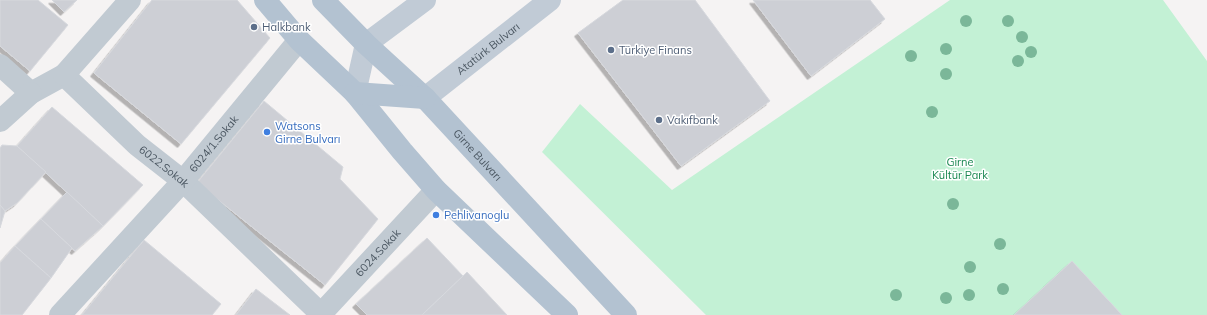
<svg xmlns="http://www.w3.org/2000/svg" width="1207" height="315" viewBox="0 0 1207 315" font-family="Mulish,sans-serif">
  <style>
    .green { fill: #c3f1d5 }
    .building { fill: #cdcfd5; stroke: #d7d9de; filter: url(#shadow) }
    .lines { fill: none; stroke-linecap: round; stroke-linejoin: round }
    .street { stroke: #c1cad2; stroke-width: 22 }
    .secondary { stroke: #c1cbd6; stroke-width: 22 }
    .primary { stroke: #b3c2d1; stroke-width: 22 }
    .tree { fill: #7bb799 }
    .service-dot { fill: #5c6f8a; stroke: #fff; stroke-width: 1.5 }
    .shop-dot { fill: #3f7fe0; stroke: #fff; stroke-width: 1.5 }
    .labels { text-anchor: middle; stroke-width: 3; stroke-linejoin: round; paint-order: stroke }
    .service-label { font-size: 11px; fill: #4e5e75; stroke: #fff; text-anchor: start }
    .street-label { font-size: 11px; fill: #4a5661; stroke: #fff }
    .shop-label { font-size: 11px; fill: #366cbe; stroke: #fff; text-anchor: start }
    .park-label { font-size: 11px; fill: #17864f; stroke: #fff }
  </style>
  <defs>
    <filter id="shadow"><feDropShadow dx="-3.5" dy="3.5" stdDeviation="0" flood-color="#0004"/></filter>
  </defs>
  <rect width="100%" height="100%" fill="#f5f3f3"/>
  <path class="green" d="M950 0H1163L1207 61V315H1122L1072 261 1015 315H706L542 152 580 104 672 190Z"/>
  <g class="building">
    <path d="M0 0H38L68 25 30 71 0 46Z"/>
    <path d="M52 0H77L64 12Z"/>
    <path d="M152 0H237L270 38 181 144 94 73Z"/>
    <path d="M623 0H695L770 101 681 166 578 33Z"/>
    <path d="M753 0H870L885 19 811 76Z"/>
    <path d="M264 101 343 167 340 179 378 219 325 285 197 183Z"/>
    <path d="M52 107 143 185 103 226 17 146Z"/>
    <path d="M2 145 17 146 46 172 17 203 5 211 0 205V148Z"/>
    <path d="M67 192 103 226 75 251 41 219Z"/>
    <path d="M0 205 5 211 0 228Z"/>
    <path d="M41 219 72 248 51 278 15 246Z"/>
    <path d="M427 238 463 276 422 315H367L356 304Z"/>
    <path d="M144 240 221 304 212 315H82Z"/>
    <path d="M15 246 51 278 22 315H0V263Z"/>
    <path d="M1072 261 1122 315H1014Z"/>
    <path d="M467 272 507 315H422L463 276Z"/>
    <path d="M256 289 290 315H236Z"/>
  </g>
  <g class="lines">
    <g class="street">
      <path id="s1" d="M0 65 31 93 64 75 137 145 183 181 321 314"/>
      <path d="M64 75 130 0"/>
      <path d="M0 121 31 93"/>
      <path id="s2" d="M60 315 183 181 299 40"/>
      <path id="s3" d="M320 315 436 190"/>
    </g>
    <g class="secondary">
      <path d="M355 93 366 44 425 0"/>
      <path id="s4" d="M425 98 550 0"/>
    </g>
    <g class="primary">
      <path d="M265 0 299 40 355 93 402 151 436 190 567 315"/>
      <path id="s5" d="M323 0 366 44 425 98 462 138 626 315"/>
      <path d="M355 93 425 98"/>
    </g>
  </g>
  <g class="tree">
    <circle cx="966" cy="21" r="6"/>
    <circle cx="1008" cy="21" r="6"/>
    <circle cx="1022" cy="37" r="6"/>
    <circle cx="946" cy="49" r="6"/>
    <circle cx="1031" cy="52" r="6"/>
    <circle cx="911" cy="56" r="6"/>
    <circle cx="1018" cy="61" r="6"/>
    <circle cx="946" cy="74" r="6"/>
    <circle cx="932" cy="112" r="6"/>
    <circle cx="953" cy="204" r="6"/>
    <circle cx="1000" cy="244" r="6"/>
    <circle cx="970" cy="267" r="6"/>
    <circle cx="1003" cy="289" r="6"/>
    <circle cx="896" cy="295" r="6"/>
    <circle cx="969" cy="295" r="6"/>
    <circle cx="946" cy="298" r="6"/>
  </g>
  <g class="service-dot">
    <circle cx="254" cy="27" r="4"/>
    <circle cx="611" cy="50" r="4"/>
    <circle cx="659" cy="120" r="4"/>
  </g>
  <g class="shop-dot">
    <circle cx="267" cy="132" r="4"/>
    <circle cx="436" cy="215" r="4"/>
  </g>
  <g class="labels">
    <g class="service-label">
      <text x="262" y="31">Halkbank</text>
      <text x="619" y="54">Türkiye Finans</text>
      <text x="667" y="124">Vakıfbank</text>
    </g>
    <g class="street-label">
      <text dy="4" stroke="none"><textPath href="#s4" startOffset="80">Atatürk Bulvarı</textPath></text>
      <text dy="4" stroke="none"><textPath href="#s2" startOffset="230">6024/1.Sokak</textPath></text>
      <text dy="4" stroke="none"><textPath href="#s5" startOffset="219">Girne Bulvarı</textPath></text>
      <text dy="4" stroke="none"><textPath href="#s1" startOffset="215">6022.Sokak</textPath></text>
      <text dy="4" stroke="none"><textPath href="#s3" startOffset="85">6024.Sokak</textPath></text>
    </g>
    <g class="shop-label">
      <text x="275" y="130">Watsons<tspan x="275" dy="13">Girne Bulvarı</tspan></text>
      <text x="444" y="219">Pehlivanoglu</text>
    </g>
    <g class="park-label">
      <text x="960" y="166">Girne<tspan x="960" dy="13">Kültür Park</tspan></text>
    </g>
  </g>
</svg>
